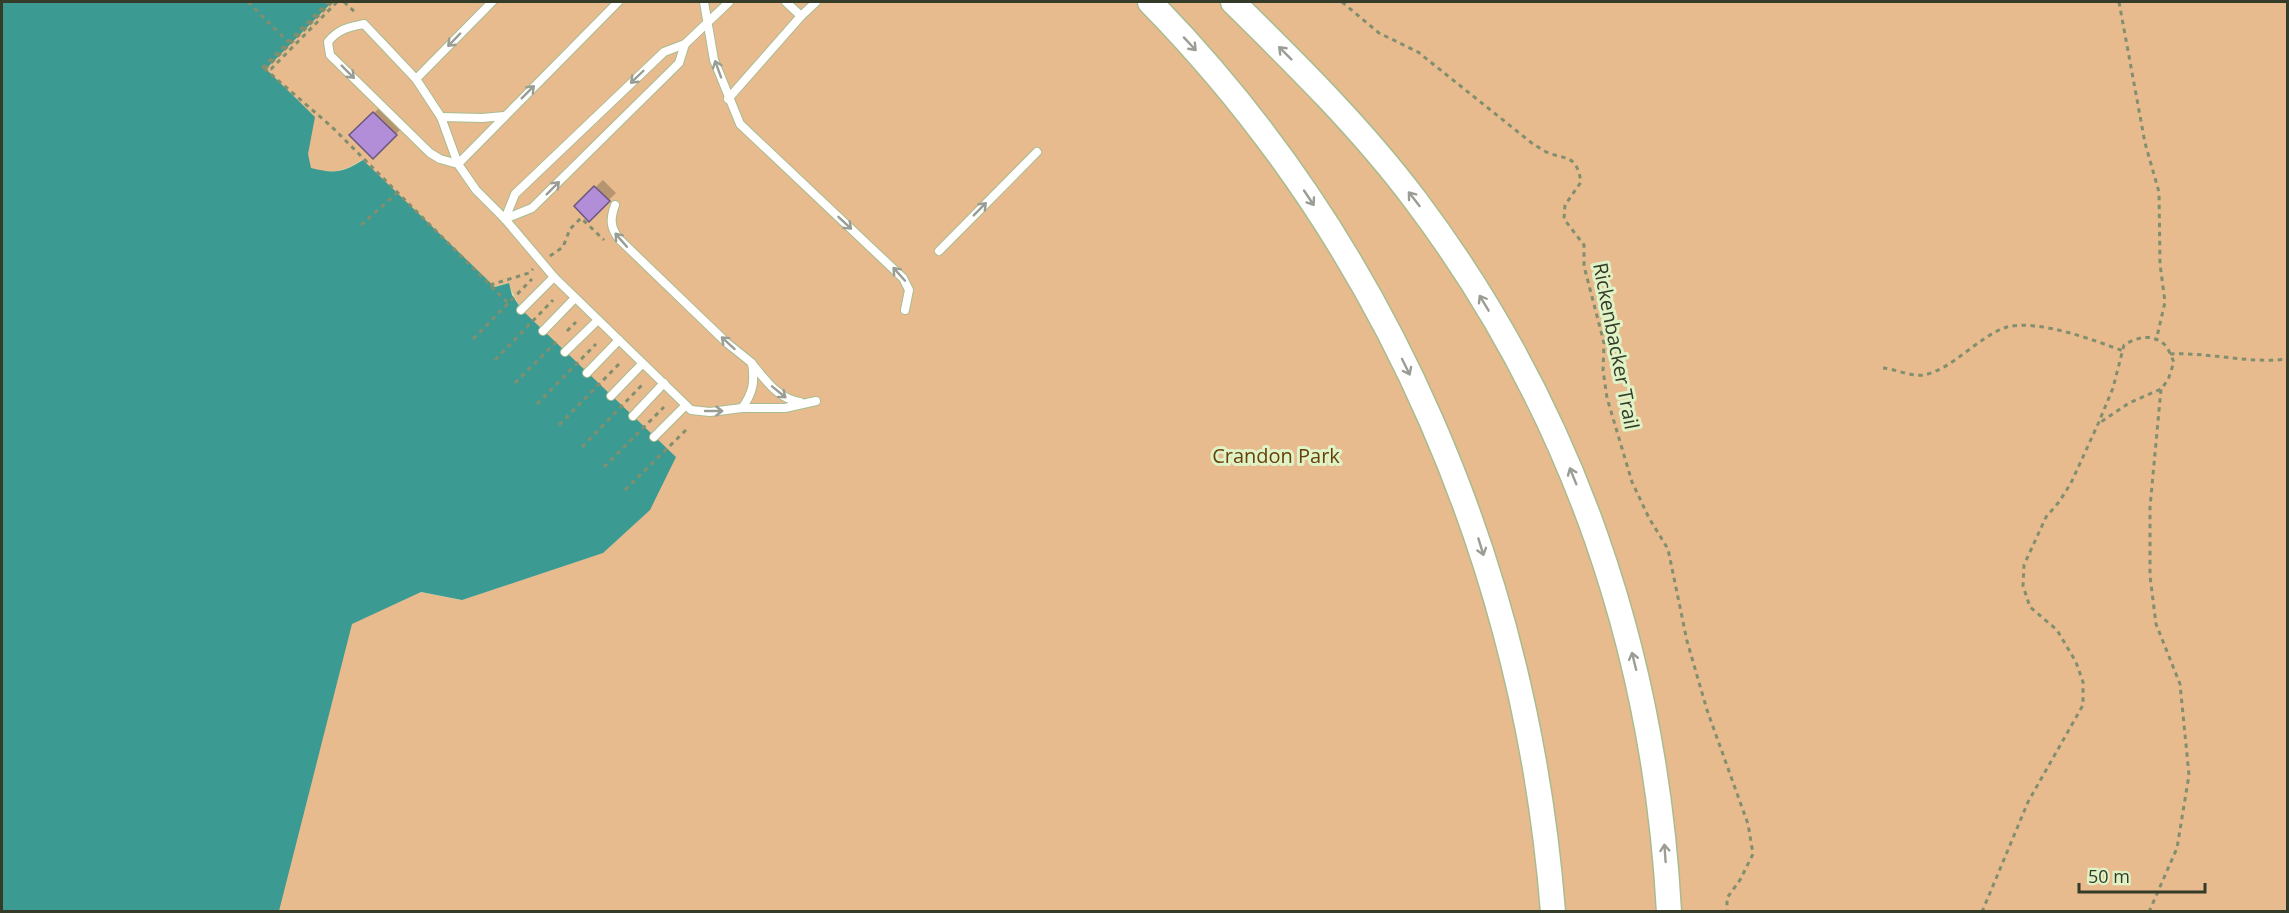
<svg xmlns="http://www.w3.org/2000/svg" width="2289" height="913" viewBox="0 0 2289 913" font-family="'Open Sans',sans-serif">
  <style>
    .green { fill: #e7bb8e }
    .water { fill: #3b9a91 }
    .shadow { fill: #0003 }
    .building { fill: #b38ed8; stroke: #69577d; stroke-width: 1.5 }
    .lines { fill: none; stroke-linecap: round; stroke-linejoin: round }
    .lane-casing { stroke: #a9bc90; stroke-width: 10 }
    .primary-casing { stroke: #a9bc90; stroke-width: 27 }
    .path { stroke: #828f6f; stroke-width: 3; stroke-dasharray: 4.5 4.5; stroke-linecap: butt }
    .lane { stroke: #fff; stroke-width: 8 }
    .primary { stroke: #fff; stroke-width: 24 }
    .oneway { stroke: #9a9d94 }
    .labels { text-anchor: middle; stroke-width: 6; stroke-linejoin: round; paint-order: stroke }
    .street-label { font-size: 20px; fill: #343b29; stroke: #e0f3c6 }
    .park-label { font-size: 20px; fill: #69400b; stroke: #e0f3c6 }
  </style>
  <rect width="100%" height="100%" fill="#d3e6b9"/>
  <path class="green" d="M331 2H2287V911H278L351 624 420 592 461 600 602 553 521 310 508 283 495 287 362 160C342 172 335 174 311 169L265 69Z"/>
  <path class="water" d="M2 2H332L266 69 315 117 308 154 311 168C335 174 342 173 363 160L495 287 509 283 512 295 522 310 676 457 650 510 603 553 462 600 421 592 352 624 279 911 2 912Z"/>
  <g class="shadow">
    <path d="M381 106 403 127 373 157 352 135Z"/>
    <path d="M603 180 616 193 589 220 576 206Z"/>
  </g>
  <g class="building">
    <path d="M373 112 397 135 373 159 349 135Z"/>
    <path d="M594 186 610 201 589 222 574 206Z"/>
  </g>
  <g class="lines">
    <defs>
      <g id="lane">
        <path d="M618 2 458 164 440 159 430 153 330 55 328 42C338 29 349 27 364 24L416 79 441 117 458 164 476 190 505 219 554 277 691 410 710 412 742 408H785L816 401"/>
        <path d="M704 2 714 60 740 124 903 278 909 290 905 310"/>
        <path d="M786 2 801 16"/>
        <path d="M416 79 492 2"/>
        <path d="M728 99 801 16 816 2"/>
        <path d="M441 117 482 118 504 116"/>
        <path d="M615 205C610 219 610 227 619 239L727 343 752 363C755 382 753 393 742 408"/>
        <path d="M505 219 515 194 664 52 685 44 729 2"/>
        <path d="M505 219 532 208 679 63 685 44"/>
        <path d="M939 251 1037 152"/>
        <path d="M521 310 554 277"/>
        <path d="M543 331 575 298"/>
        <path d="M565 352 598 320"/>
        <path d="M752 364C766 380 778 399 800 402"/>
        <path d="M587 373 619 340"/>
        <path d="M611 396 642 364"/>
        <path d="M633 416 664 383"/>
        <path d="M654 437 685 406"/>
      </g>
      <g id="primary">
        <path d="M1150 2C1390 247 1526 571 1553 912"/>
        <path d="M1233 2C1297 65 1362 129 1416 201 1573 410 1655 652 1669 912"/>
      </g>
    </defs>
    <use href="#lane" class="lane-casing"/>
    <use href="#primary" class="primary-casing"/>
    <g class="path">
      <path d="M248 2 288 42"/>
      <path d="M337 2 271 69H265L332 127 508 303"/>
      <path d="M344 2 356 13"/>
      <path d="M1342 2 1379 33 1418 52 1533 144C1539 147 1545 152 1551 154 1571 159 1577 159 1581 182L1565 205 1564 219 1584 245V266L1604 343 1603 370 1607 398 1632 482 1649 518 1668 549 1687 641 1707 710 1748 824 1753 854 1740 880 1727 898V912"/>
      <path d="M2119 2 2145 143 2159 192 2160 264 2165 302 2156 341"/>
      <path d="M262 68 328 2"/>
      <path d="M265 69 332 2"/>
      <path d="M361 225 397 193"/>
      <path d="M550 256 563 247 570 229 581 218 604 240"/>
      <path d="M490 285 529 273 533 269"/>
      <path d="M567 331 576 322"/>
      <path d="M473 339 532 279"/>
      <path d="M2170 354C2209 352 2248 364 2288 359"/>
      <path d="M495 360 553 300"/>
      <path d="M1883 368C1895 369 1912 377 1924 375 1953 369 1980 335 2007 327 2038 319 2094 340 2123 351"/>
      <path d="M515 383 556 342"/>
      <path d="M537 404 596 344"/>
      <path d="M559 425 619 364"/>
      <path d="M582 447 642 385"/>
      <path d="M604 467 664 407"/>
      <path d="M625 490 687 429"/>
      <path d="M1982 912 2028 802 2083 705V682L2076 662 2057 630 2030 607 2023 586 2024 565 2046 517 2059 502 2071 483 2098 424 2113 388 2124 345C2137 337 2153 333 2165 345 2169 349 2171 357 2174 362L2168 380 2161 389 2129 403 2098 424"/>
      <path d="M2149 912 2177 848 2189 775 2180 684 2156 624 2150 576V507L2161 389"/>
    </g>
    <use href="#lane" class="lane"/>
    <use href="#primary" class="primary"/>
  </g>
  <defs><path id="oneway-shaft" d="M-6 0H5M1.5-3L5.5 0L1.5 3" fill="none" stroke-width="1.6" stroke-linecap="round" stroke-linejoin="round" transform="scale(1.5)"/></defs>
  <g class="oneway">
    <use href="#oneway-shaft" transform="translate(454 40) rotate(134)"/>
    <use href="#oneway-shaft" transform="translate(1190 44) rotate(47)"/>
    <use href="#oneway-shaft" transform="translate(1285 53) rotate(-135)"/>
    <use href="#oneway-shaft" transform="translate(718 69) rotate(-110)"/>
    <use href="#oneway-shaft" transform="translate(348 72) rotate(45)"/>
    <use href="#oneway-shaft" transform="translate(637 77) rotate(136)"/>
    <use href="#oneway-shaft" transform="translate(528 92) rotate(-45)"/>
    <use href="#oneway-shaft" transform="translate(553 188) rotate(-45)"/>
    <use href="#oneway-shaft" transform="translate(1309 198) rotate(56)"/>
    <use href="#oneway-shaft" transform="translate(1414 199) rotate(-128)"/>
    <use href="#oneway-shaft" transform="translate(980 209) rotate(-45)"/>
    <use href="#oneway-shaft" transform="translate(845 223) rotate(43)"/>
    <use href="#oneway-shaft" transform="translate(621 240) rotate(-131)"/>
    <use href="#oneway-shaft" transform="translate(899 274) rotate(-132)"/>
    <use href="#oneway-shaft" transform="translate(1484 303) rotate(-121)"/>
    <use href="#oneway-shaft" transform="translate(728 343) rotate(-138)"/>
    <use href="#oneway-shaft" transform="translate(1406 367) rotate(64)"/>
    <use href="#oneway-shaft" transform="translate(779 392) rotate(39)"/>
    <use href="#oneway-shaft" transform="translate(714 411)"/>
    <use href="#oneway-shaft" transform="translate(1573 476) rotate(-112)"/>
    <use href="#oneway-shaft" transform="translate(1481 547) rotate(73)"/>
    <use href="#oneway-shaft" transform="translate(1634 661) rotate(-104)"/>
    <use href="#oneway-shaft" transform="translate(1665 853) rotate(-94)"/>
  </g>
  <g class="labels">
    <g class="street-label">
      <text transform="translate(1616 346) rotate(79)" y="7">Rickenbacker Trail</text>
    </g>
    <g class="park-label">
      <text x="1276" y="463">Crandon Park</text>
    </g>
  </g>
  <rect width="2289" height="913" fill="none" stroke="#343b29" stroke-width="6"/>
  <path d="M2079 883v9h126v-9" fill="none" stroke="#343b29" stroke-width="3"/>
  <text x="2088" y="883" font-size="18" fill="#343b29" stroke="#e0f3c6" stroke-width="4.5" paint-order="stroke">50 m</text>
</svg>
